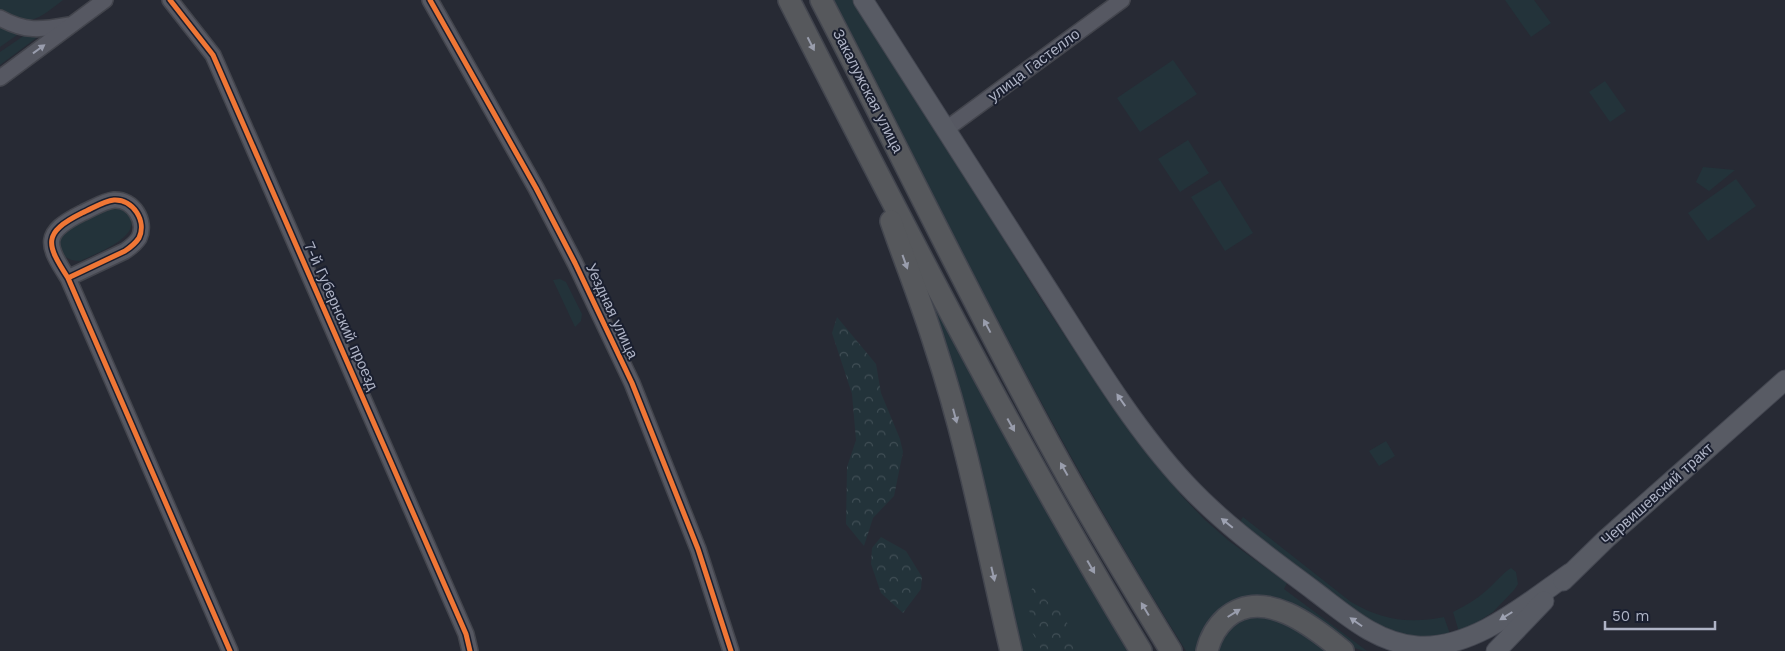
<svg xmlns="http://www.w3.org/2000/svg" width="1785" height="651" viewBox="0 0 1785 651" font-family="'Work Sans',sans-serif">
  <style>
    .green { fill: #23333a }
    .forest { fill: url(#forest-crowns) }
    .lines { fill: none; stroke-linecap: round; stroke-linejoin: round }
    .minor-casing { stroke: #43454d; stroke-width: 18 }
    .major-casing { stroke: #444751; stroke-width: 21 }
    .highway-casing { stroke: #43464f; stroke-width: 24 }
    .minor { stroke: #565862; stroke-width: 15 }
    .major { stroke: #585b64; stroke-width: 19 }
    .highway { stroke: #56585c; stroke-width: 21 }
    .cycleway-casing { stroke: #1a1f2f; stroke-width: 8 }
    .cycleway { stroke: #f07635; stroke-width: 5 }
    .oneway { fill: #999dac }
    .oneway2 { fill: #999dad }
    .oneway3 { fill: #9ea2b2 }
    .labels { text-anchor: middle; stroke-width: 4; stroke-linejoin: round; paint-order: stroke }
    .street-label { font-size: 15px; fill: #afb4c6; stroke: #1a1f2f }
  </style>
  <defs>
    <pattern id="forest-crowns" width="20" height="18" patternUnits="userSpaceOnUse" patternTransform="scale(1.25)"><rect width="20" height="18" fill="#23333a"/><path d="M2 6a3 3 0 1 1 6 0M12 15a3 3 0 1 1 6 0" fill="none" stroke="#404e55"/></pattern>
  </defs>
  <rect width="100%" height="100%" fill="#272a34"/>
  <g class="green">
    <path d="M0 0H63C39 18 29 30 0 10Z"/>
    <path d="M834 0H856L1042 301 1115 411 1181 495 1205 520 1229 541 1287 583 1284 589 1367 651C1354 651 1345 641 1335 633 1309 612 1270 582 1236 601 1230 604 1226 610 1222 614 1211 625 1199 635 1197 651H1186C1054 442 946 220 834 0Z"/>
    <path d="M1505 0H1534L1551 23 1531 37Z"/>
    <path d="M0 25 20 33 0 47Z"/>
    <path d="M25 35 39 36 0 65V52Z"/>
    <path d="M1173 60 1197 94 1140 132 1117 98Z"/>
    <path d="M1605 81 1626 111 1610 122 1589 92Z"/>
    <path d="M1188 140 1209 173 1180 192 1158 159Z"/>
    <path d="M1703 167 1735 170 1709 191 1696 182Z"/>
    <path d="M1736 179 1756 206 1708 241 1688 213Z"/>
    <path d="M1220 180 1253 233 1225 251 1191 197Z"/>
    <path d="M116 207C123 208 129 211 131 218 138 239 95 254 80 261 61 261 53 246 65 231L107 208Z"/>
    <path d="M560 279 566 282 582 314 581 321 575 327 553 280Z"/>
    <path d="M925 290 1015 456 1127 651H1017Z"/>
    <path d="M1386 441 1395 456 1379 466 1369 451Z"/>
    <path d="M1243 517 1351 602C1382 620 1408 624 1444 617L1450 634 1436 637 1401 636 1373 624 1243 526 1241 520Z"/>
    <path d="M1511 568 1516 572 1518 584 1514 590 1493 612 1473 625 1459 632 1453 612C1465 606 1477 599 1487 590 1496 582 1502 574 1511 568Z"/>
    <path d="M1250 616H1268L1290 626 1328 651H1217C1222 633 1234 624 1250 616Z"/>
  </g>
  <g class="forest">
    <path d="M837 317 876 364 881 393 900 439 903 452 894 496 873 518 864 546 846 524 847 467 856 440 852 394 832 333Z"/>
    <path d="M881 537 906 551 922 577 921 589 903 613 881 593 871 564 872 548Z"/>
    <path d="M1033 587 1049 603 1061 612 1083 651H1042L1032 632V617L1026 604 1028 596Z"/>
  </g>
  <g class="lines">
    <defs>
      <g id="minor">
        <path d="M170 0 213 55 466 634 470 651"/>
        <path d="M430 0 536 188 575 263 632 383 698 549 731 651"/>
        <path d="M0 18C25 32 41 30 68 25"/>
        <path d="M0 78 105 0"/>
        <path d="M945 130 1122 0"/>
        <path d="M68 278 125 251C131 247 135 244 139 238 147 221 133 199 114 200 103 201 92 209 82 213 42 233 46 244 68 278L230 651"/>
      </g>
      <g id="major">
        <path d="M863 0C925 97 987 194 1049 291 1090 355 1133 427 1185 483 1223 524 1269 557 1313 590 1345 614 1376 643 1417 646 1473 650 1527 603 1570 573"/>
        <path d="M1563 581 1606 539 1785 380"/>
        <path d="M1496 651 1544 601"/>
      </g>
      <g id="highway">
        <path d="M789 0C901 220 1013 440 1141 651"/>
        <path d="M821 0C899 150 973 304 1054 452 1091 520 1131 585 1171 651"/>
        <path d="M891 221C905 262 922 304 935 346 968 445 987 549 1011 651"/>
        <path d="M1207 651C1210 638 1216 627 1226 618 1263 586 1314 627 1343 651"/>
      </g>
    </defs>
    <use href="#minor" class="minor-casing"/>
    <use href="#major" class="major-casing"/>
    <use href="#highway" class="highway-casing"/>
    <use href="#minor" class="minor"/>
    <use href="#major" class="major"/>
    <use href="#highway" class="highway"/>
    <defs>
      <g id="cycleway">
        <path d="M170 0 213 55 466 634 470 651"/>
        <path d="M430 0 536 188 575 263 632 383 698 549 731 651"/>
        <path d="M68 278 125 251C131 247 135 244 139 238 147 221 133 199 114 200 103 201 92 209 82 213 42 233 46 244 68 278L230 651"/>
      </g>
    </defs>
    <use href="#cycleway" class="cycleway-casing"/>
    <use href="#cycleway" class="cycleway"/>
  </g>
  <defs><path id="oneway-solid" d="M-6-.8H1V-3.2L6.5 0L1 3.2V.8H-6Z" transform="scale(1.25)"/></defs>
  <g class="oneway">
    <use href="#oneway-solid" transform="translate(811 44) rotate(63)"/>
    <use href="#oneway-solid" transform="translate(905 262) rotate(70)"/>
    <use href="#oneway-solid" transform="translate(987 326) rotate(-118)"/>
    <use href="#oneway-solid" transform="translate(955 416) rotate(75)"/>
    <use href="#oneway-solid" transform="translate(1011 425) rotate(61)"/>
    <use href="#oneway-solid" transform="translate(1064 469) rotate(-119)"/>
    <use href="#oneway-solid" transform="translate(1091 567) rotate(60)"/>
    <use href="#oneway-solid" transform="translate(993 574) rotate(77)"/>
    <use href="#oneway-solid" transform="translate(1145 609) rotate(-121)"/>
    <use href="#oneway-solid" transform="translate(1234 613) rotate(-32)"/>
  </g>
  <use class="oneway2" href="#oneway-solid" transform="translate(39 49) rotate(-36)"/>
  <g class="oneway3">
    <use href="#oneway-solid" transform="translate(1121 400) rotate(-125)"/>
    <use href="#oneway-solid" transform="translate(1227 523) rotate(-141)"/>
    <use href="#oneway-solid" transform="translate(1506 616) rotate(148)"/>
    <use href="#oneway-solid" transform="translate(1356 622) rotate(-145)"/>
  </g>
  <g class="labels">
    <g class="street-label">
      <text transform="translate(1034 65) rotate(-37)" y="5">улица Гастелло</text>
      <text transform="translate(868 91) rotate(63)" y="5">Закалужская улица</text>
      <text transform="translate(612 311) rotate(65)" y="5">Уездная улица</text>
      <text transform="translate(341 316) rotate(66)" y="5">7-й Губернский проезд</text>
      <text transform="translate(1657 494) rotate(-42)" y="5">Червишевский тракт</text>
    </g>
  </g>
  <path d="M1605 621v8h110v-8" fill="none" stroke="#afb4c6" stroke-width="2.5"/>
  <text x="1612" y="621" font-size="15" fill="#afb4c6" stroke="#1a1f2f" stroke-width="4" paint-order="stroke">50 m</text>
</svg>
